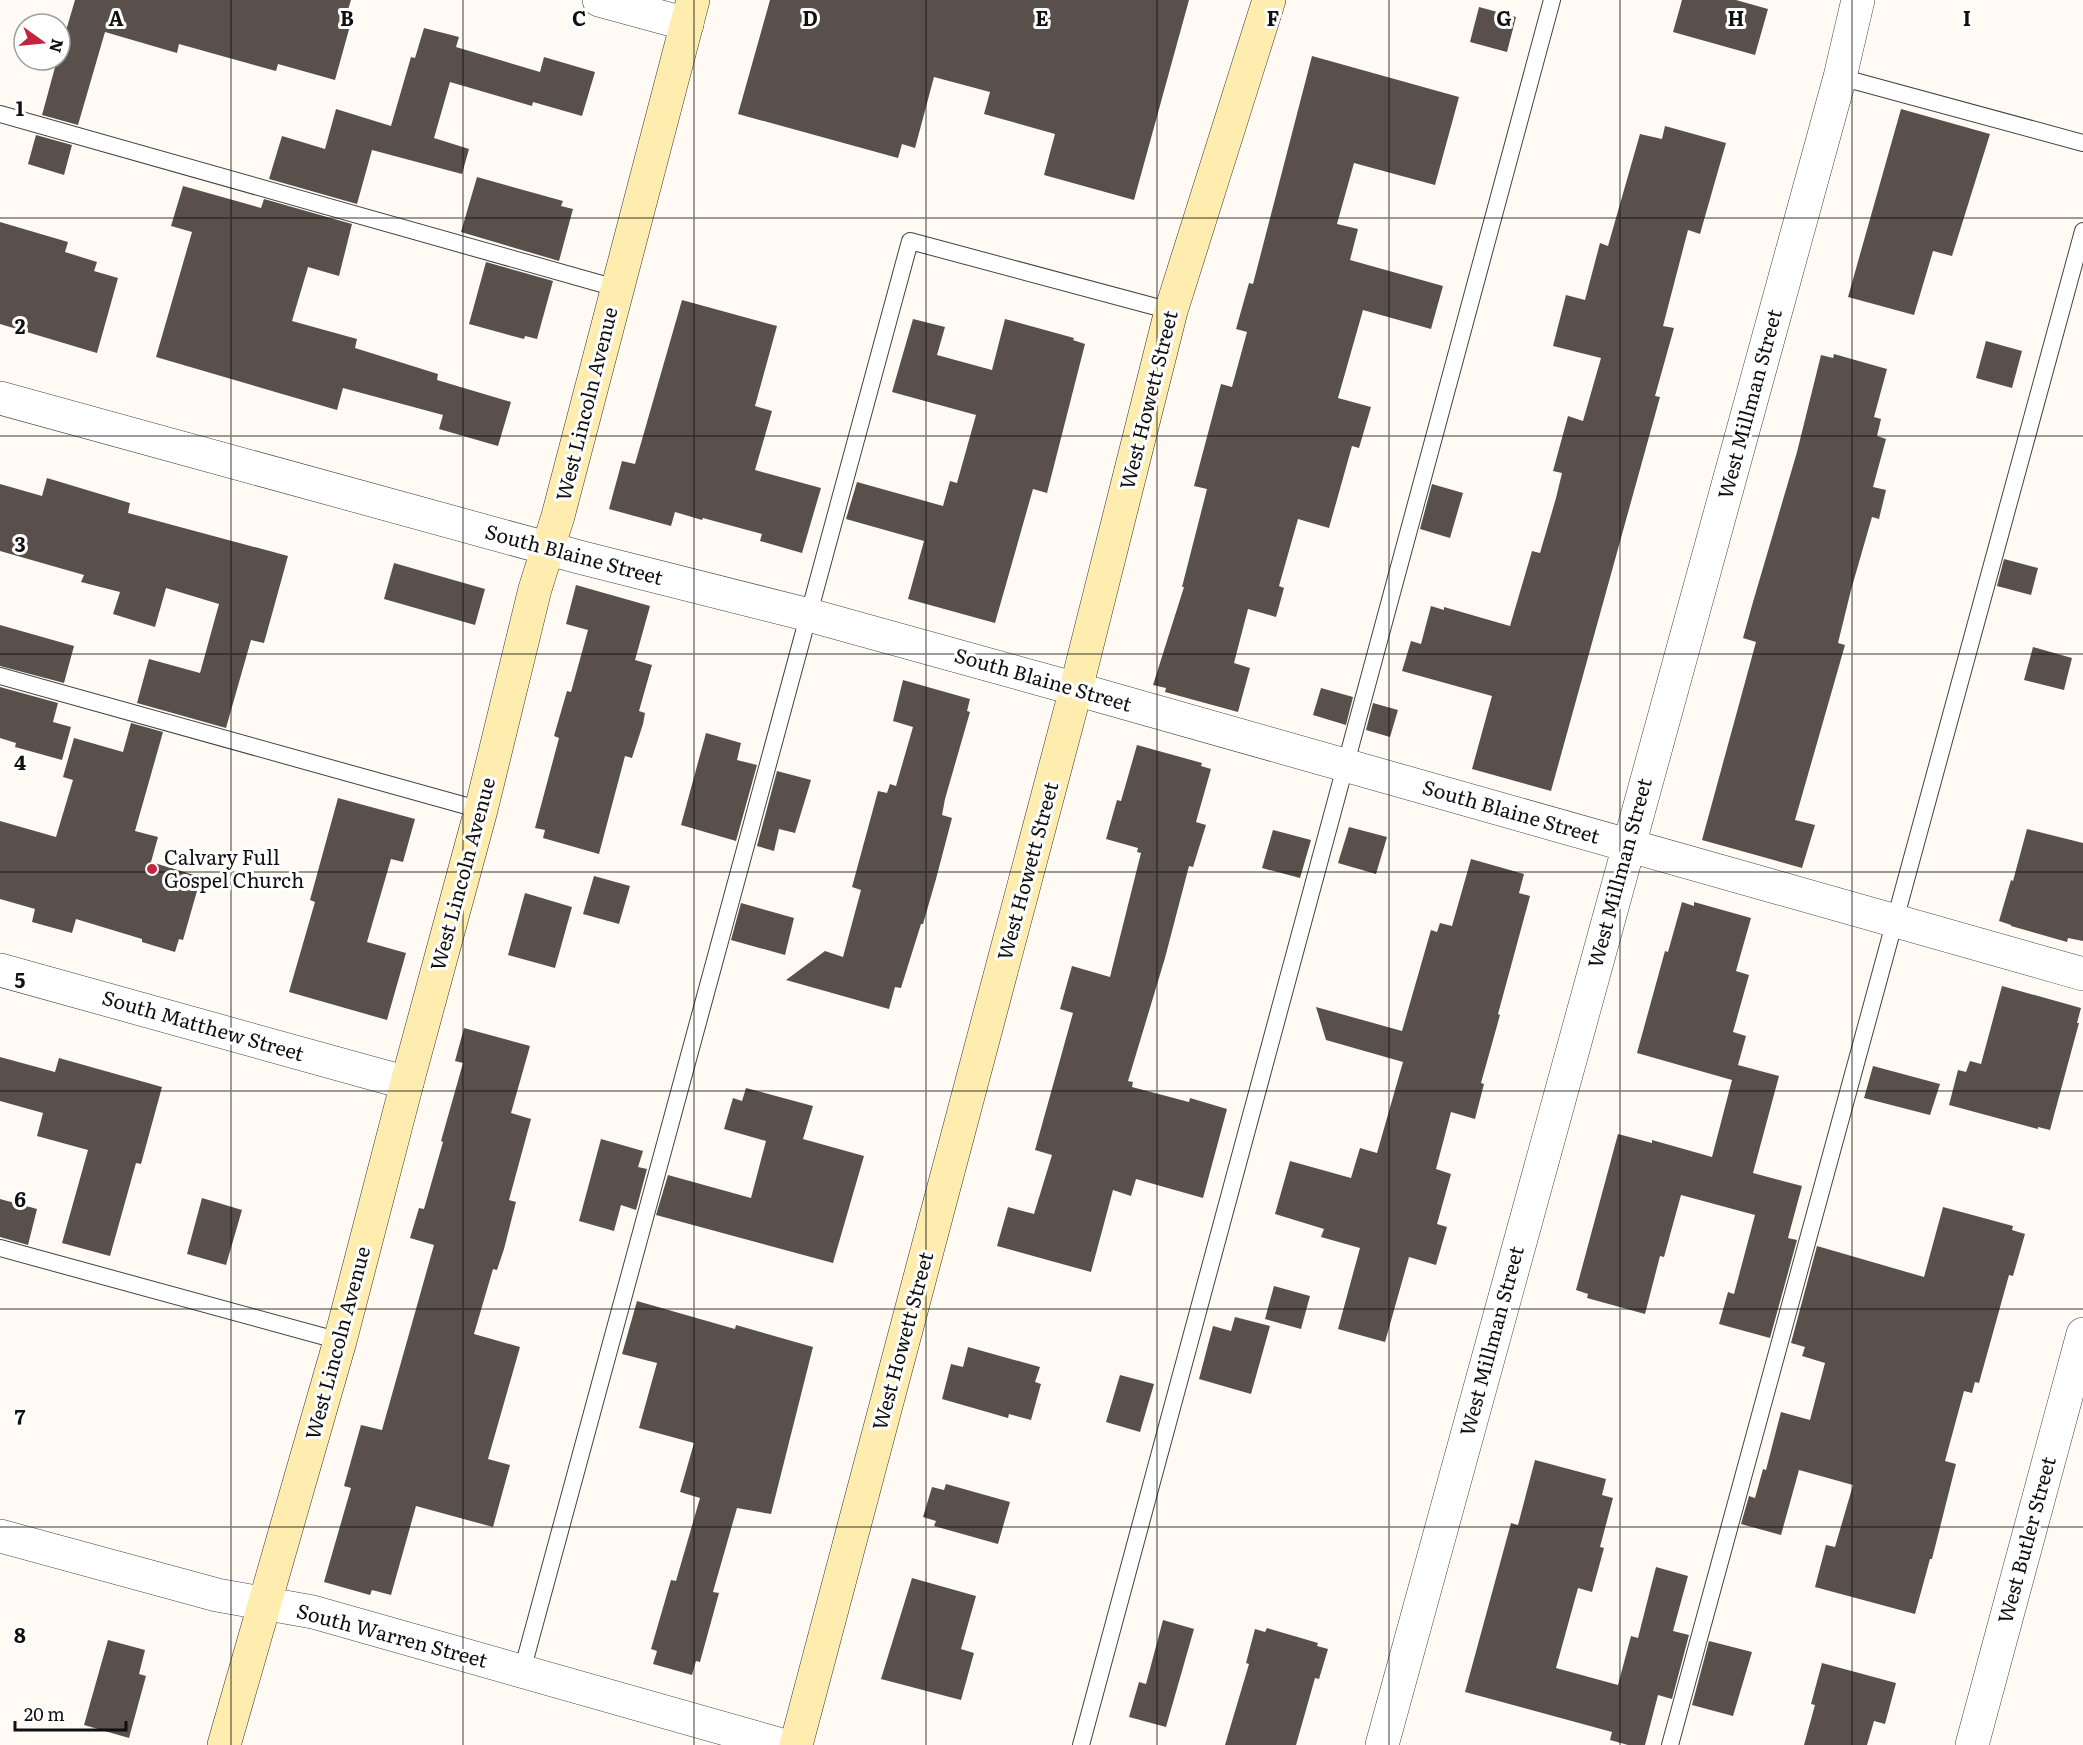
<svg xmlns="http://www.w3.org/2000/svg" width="2083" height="1745" viewBox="0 0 2083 1745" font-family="Literata,serif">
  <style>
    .building { fill: #59504c }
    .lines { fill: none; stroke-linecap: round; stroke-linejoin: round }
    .lane-casing { stroke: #434343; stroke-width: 18 }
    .street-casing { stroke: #434343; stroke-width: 34 }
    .secondary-casing { stroke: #323232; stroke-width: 34 }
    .lane { stroke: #fff; stroke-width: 16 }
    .street { stroke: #fff; stroke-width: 33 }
    .secondary { stroke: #ffedaf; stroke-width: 33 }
    .grid { fill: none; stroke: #101010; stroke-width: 1.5; stroke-opacity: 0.55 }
    .poi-dot { fill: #c4253e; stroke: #fff; stroke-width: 2 }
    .labels { text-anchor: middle; stroke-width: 6; stroke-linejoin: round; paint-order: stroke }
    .street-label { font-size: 20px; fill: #101010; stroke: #fff }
    .poi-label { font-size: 20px; fill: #101010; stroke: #fff; text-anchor: start }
    .grid-label { font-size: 20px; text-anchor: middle; font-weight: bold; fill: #101010; stroke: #fff; stroke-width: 6; stroke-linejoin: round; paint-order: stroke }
  </style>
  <rect width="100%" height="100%" fill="#fffbf4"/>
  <g class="building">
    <path d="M75 0H351L347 13 353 15 335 80 278 64 276 71 179 44 177 53 105 32 78 125 42 115 57 60H60V51Z"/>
    <path d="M770 0H1189L1134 200 1044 175 1055 134 984 114 990 92 934 77 915 148 902 144 898 158 738 114Z"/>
    <path d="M1682 0H1736L1768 9 1755 55 1673 32Z"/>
    <path d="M1479 7 1516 17 1507 52 1470 42Z"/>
    <path d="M424 28 459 37 456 47 540 72 544 57 595 72 582 116 533 102 532 106 450 82 434 138 469 149 462 174 372 150 357 204 269 179 282 136 325 149 336 109 391 126 411 57 415 58Z"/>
    <path d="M1312 56 1459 97 1435 185 1354 163 1337 224 1358 229 1350 260 1443 286 1431 329 1363 310 1338 398 1371 407 1359 448 1352 446 1329 528 1298 519 1279 586 1284 588 1276 617 1248 609 1234 663 1250 668 1238 712 1165 692 1166 688 1153 685 1184 587H1182L1207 489 1194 486 1221 384 1232 387 1247 332 1236 329 1249 283 1253 284Z"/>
    <path d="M1901 109 1990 134 1952 256 1933 251 1914 315 1848 297Z"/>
    <path d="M1665 126 1726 143 1700 234 1688 230 1663 326 1674 328 1655 396 1660 397 1551 791 1472 769 1492 696 1402 671 1411 641 1421 644 1431 606 1444 610V607L1510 626 1532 551 1540 553 1556 498 1562 473 1553 471 1568 416 1583 421 1601 358 1553 346 1566 295 1585 300 1600 243 1608 246 1640 134 1662 139Z"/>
    <path d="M36 135 72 145 64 175 28 164Z"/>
    <path d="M477 177 563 201 561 206 573 209 559 261 461 232Z"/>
    <path d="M183 186 261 208 264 199 352 224 339 276 308 267 292 321 357 339 355 348 438 374 437 380 511 402 498 446 439 429 443 415 343 388 337 410 156 357 192 232 171 226Z"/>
    <path d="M0 222 68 242 65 252 97 262 94 271 118 278 97 353 0 324Z"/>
    <path d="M486 262 553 281 537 339 525 336 524 339 469 324Z"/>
    <path d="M682 300 777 326 755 406 772 411 755 470 821 488 802 553 760 541 762 534 703 518 702 520 675 512 671 526 609 509 622 461 635 464Z"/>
    <path d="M913 319 945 327 937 355 992 370 1005 319 1074 338 1073 340 1085 344 1047 493 1033 489 995 623 908 599 924 541 846 519 857 482 943 506 950 481 957 483 976 415 892 392Z"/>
    <path d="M1986 341 2022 351 2012 388 1976 378Z"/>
    <path d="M1834 354 1887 369 1874 417 1881 419 1877 436 1886 439 1873 487 1886 490 1879 519 1872 517 1851 590 1838 643 1845 645 1795 820 1815 825 1802 868 1702 840 1756 642 1743 638 1753 602 1797 452 1821 355 1833 358Z"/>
    <path d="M47 478 130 503 128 513 288 556 264 643 251 640 226 728 137 703 149 659 200 673 219 604 166 588 155 627 113 614 120 592 81 582 84 575 0 551V484L42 496Z"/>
    <path d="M1432 484 1463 493 1450 538 1420 529Z"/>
    <path d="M2004 559 2038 568 2031 595 1997 586Z"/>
    <path d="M394 563 485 589 475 625 384 599Z"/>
    <path d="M576 585 650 606 635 660 652 665 639 711 645 713 643 724 632 758 625 756 599 854 543 838 545 830 535 828 559 738 554 736 567 691 571 692 588 630 566 624Z"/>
    <path d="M0 625 74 646 64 683 0 666Z"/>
    <path d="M2033 647 2072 658 2064 690 2024 680Z"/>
    <path d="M903 680 970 699 967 711 970 712 945 799 942 815 952 818 936 879 923 924H921L901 988 895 987 889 1009 786 980 825 951 843 957 861 890 852 887 878 791 887 793 890 784 896 786 913 727 893 721Z"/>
    <path d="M0 687 58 703 53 722 71 727 62 760 15 747 16 743 0 738Z"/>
    <path d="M1321 688 1353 697 1346 725 1313 715Z"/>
    <path d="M1373 703 1398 710 1390 737 1366 730Z"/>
    <path d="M131 723 163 732 135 831 158 837 151 862 201 877 183 940 179 939 175 952 142 942V939L76 919 72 933 32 922 35 909 0 899V821L56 837 73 780 63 777 74 738 123 752Z"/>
    <path d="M706 733 741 743 737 760 757 765 736 841 681 825Z"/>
    <path d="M1137 745 1202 763 1201 766 1211 769 1196 822 1206 825 1193 867 1189 866 1165 958 1128 1081 1133 1082 1132 1087 1189 1102 1190 1098 1227 1109 1203 1198 1136 1179 1131 1196 1113 1190 1091 1272 997 1246 1008 1207 1034 1214 1052 1155 1035 1150 1073 1013 1060 1009 1072 966 1110 977 1141 853 1137 852 1138 848 1106 839 1117 800 1121 801Z"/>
    <path d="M777 771 811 780 795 833 779 829 774 851 757 846Z"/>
    <path d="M338 798 415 819 403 862 391 859 367 942 406 953 387 1020 289 992 315 902 310 900Z"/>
    <path d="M1349 827 1387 837 1376 874 1338 863Z"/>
    <path d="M2027 829 2083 843V941L2068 938 2067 942 2011 926V925L1999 921 2011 880 2013 881Z"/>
    <path d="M1273 830 1311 840 1300 878 1262 868Z"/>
    <path d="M1471 859 1524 874 1519 893 1530 896 1498 1014 1500 1015 1481 1083 1484 1084 1475 1119 1451 1112 1436 1169 1451 1174 1437 1224 1447 1227 1436 1265 1409 1257 1385 1342 1338 1329 1360 1248 1321 1237 1324 1229 1275 1214 1290 1161 1351 1178 1360 1148 1377 1153 1403 1062 1326 1040 1316 1007 1402 1031 1431 930 1437 932 1440 923 1452 926Z"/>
    <path d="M594 876 630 886 619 924 583 914Z"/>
    <path d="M525 893 572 907 555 968 508 955Z"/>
    <path d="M1682 902 1694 906V902L1751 918 1736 971 1749 975 1733 1032 1746 1036 1738 1065 1779 1076 1753 1173 1802 1186 1788 1238 1797 1240 1770 1338 1719 1324 1728 1292 1734 1294 1755 1215 1681 1195 1664 1257 1660 1256 1645 1314 1587 1298 1588 1294 1576 1290 1618 1134 1652 1143V1140L1712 1157 1732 1080 1637 1053 1665 951 1668 952Z"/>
    <path d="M741 903 794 918 785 955 731 940Z"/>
    <path d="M2002 986 2081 1008 2077 1023H2079L2050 1130 2038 1127V1129L1949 1105 1958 1070 1966 1072 1970 1061 1981 1064Z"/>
    <path d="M464 1028 530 1046 511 1113 531 1119 509 1200 516 1202 504 1249 497 1270 493 1269 474 1334 520 1347 488 1459 510 1465 493 1527 416 1506 391 1595 372 1590 370 1595 324 1582 351 1488 344 1486 361 1425 382 1430 434 1245 410 1238 419 1208 424 1209 443 1142 441 1141 463 1063 455 1061Z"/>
    <path d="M0 1057 55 1072 59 1058 162 1087 141 1164 136 1163 110 1256 62 1243 88 1150 37 1136 43 1113 0 1101Z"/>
    <path d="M1873 1066 1940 1084 1930 1115 1864 1098Z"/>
    <path d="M746 1088 813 1106 803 1139 864 1156 833 1263 656 1215 668 1175 751 1198 766 1141 724 1129 733 1098 742 1101Z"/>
    <path d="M601 1139 643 1151 638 1167 647 1169 636 1210 621 1205 614 1231 579 1221Z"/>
    <path d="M202 1198 242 1210 226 1265 187 1254Z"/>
    <path d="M0 1199 37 1209 28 1245 0 1237Z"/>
    <path d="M1943 1207 2013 1226 2012 1230 2025 1234 2013 1276 2009 1275 1979 1383 1975 1382 1972 1393 1964 1391 1945 1461 1956 1464 1932 1559H1930L1915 1614 1815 1587 1826 1545 1835 1547 1853 1485 1799 1470 1781 1535 1741 1524 1749 1496 1755 1498 1763 1469 1766 1470 1781 1412 1810 1420 1825 1363 1802 1356 1805 1347 1791 1343 1817 1246 1924 1277Z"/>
    <path d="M1274 1286 1310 1296 1301 1329 1265 1319Z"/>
    <path d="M637 1301 735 1329 736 1325 813 1347 771 1514 737 1508 713 1592 719 1593 700 1662 696 1661 692 1675 653 1664 657 1651 651 1649 671 1580 676 1581 700 1498 680 1492 694 1443 639 1428 657 1363 622 1354Z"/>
    <path d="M1235 1317 1270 1326 1251 1394 1199 1379 1213 1326 1231 1331Z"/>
    <path d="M968 1347 1040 1367 1035 1382 1041 1384 1031 1420 1009 1414 1008 1418 942 1399 951 1364 963 1367Z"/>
    <path d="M1120 1375 1154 1384 1140 1432 1106 1422Z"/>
    <path d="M1535 1460 1606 1479 1602 1495 1613 1498 1600 1547 1604 1548 1592 1592 1578 1588 1556 1668 1618 1685 1631 1636 1638 1638 1656 1567 1688 1576 1673 1631 1689 1635 1672 1699 1658 1695 1645 1745H1628L1610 1740 1612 1732 1465 1692 1511 1523 1518 1525Z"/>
    <path d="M946 1484 1010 1502 998 1544 934 1526 936 1521 923 1517 932 1487 944 1490Z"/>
    <path d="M912 1578 976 1596 961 1649 974 1653 961 1700 881 1679Z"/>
    <path d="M1163 1620 1194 1629 1166 1727 1129 1717 1139 1682 1146 1684Z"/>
    <path d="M1267 1628 1318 1643 1317 1646 1328 1649 1319 1679 1315 1678 1296 1745H1225L1249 1664 1246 1663 1255 1629 1265 1632Z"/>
    <path d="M108 1640 145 1650 139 1674 146 1676 129 1738 84 1725Z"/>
    <path d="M1709 1641 1752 1652 1733 1716 1692 1705Z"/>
    <path d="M1822 1663 1896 1683 1885 1724 1874 1721 1867 1745H1804L1815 1705 1811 1704Z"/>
  </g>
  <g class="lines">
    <defs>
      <g id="lane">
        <path d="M1840 77 2083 143"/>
        <path d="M0 114 616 288"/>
        <path d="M0 676 481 810"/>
        <path d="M0 1248 340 1341"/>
        <path d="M522 1671 910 241 1171 311"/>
        <path d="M1081 1745 1552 0"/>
        <path d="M1670 1745 2083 231"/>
      </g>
      <g id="street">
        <path d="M599 0 687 24"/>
        <path d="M0 398 579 557 809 615 1076 689 2083 974"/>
        <path d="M0 970 407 1083"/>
        <path d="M0 1536 217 1595 313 1612 782 1745"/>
        <path d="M1382 1745 1840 77 1858 0"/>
        <path d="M1972 1745 2083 1334"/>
      </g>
      <g id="secondary">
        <path d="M224 1745 340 1341 407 1083 481 810 535 589 558 516 693 0"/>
        <path d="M796 1745 1076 689 1171 311 1269 0"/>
      </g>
    </defs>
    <use href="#lane" class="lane-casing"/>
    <use href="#street" class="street-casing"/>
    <use href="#secondary" class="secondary-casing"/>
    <use href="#lane" class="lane"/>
    <use href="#street" class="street"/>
    <use href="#secondary" class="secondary"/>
  </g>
  <path class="grid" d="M231 0V1745M463 0V1745M694 0V1745M926 0V1745M1157 0V1745M1389 0V1745M1620 0V1745M1852 0V1745M0 218H2083M0 436H2083M0 654H2083M0 872H2083M0 1091H2083M0 1309H2083M0 1527H2083"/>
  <circle class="poi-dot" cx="152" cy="869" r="6"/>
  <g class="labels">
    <g class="street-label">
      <text transform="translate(1149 400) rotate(-76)" y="7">West Howett Street</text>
      <text transform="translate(587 404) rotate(-76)" y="7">West Lincoln Avenue</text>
      <text transform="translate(1750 404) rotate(-75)" y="7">West Millman Street</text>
      <text transform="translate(574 555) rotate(15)" y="7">South Blaine Street</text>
      <text transform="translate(1043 680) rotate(16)" y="7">South Blaine Street</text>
      <text transform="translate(1511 812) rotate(16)" y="7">South Blaine Street</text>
      <text transform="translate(1028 871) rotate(-75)" y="7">West Howett Street</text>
      <text transform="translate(1620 873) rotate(-75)" y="7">West Millman Street</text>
      <text transform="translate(463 874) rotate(-75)" y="7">West Lincoln Avenue</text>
      <text transform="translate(203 1026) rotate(16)" y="7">South Matthew Street</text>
      <text transform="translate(903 1341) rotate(-75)" y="7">West Howett Street</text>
      <text transform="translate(1492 1341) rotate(-75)" y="7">West Millman Street</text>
      <text transform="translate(338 1343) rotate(-75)" y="7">West Lincoln Avenue</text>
      <text transform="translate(2027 1540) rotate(-75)" y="7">West Butler Street</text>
      <text transform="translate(392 1636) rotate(15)" y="7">South Warren Street</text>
    </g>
    <g class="poi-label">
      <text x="164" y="865">Calvary Full<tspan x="164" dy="23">Gospel Church</tspan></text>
    </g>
  </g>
  <g class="grid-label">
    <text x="116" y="26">A</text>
    <text x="347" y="26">B</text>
    <text x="579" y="26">C</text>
    <text x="810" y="26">D</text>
    <text x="1042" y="26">E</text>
    <text x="1273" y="26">F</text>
    <text x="1504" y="26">G</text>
    <text x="1736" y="26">H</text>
    <text x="1967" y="26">I</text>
    <text x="20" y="116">1</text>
    <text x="20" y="334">2</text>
    <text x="20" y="552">3</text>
    <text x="20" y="770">4</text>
    <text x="20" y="988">5</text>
    <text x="20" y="1207">6</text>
    <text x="20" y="1425">7</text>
    <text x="20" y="1643">8</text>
  </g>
  <g transform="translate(42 42) rotate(105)"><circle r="28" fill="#ffffff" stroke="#9f9f9f" stroke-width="1.5"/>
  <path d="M0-4.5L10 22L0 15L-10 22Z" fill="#c4253e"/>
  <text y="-9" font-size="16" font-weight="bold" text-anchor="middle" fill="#101010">N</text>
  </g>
  <path d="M15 1721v9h111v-9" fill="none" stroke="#101010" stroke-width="3"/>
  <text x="24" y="1721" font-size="18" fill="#101010" stroke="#ffffff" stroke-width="4.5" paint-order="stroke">20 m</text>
</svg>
